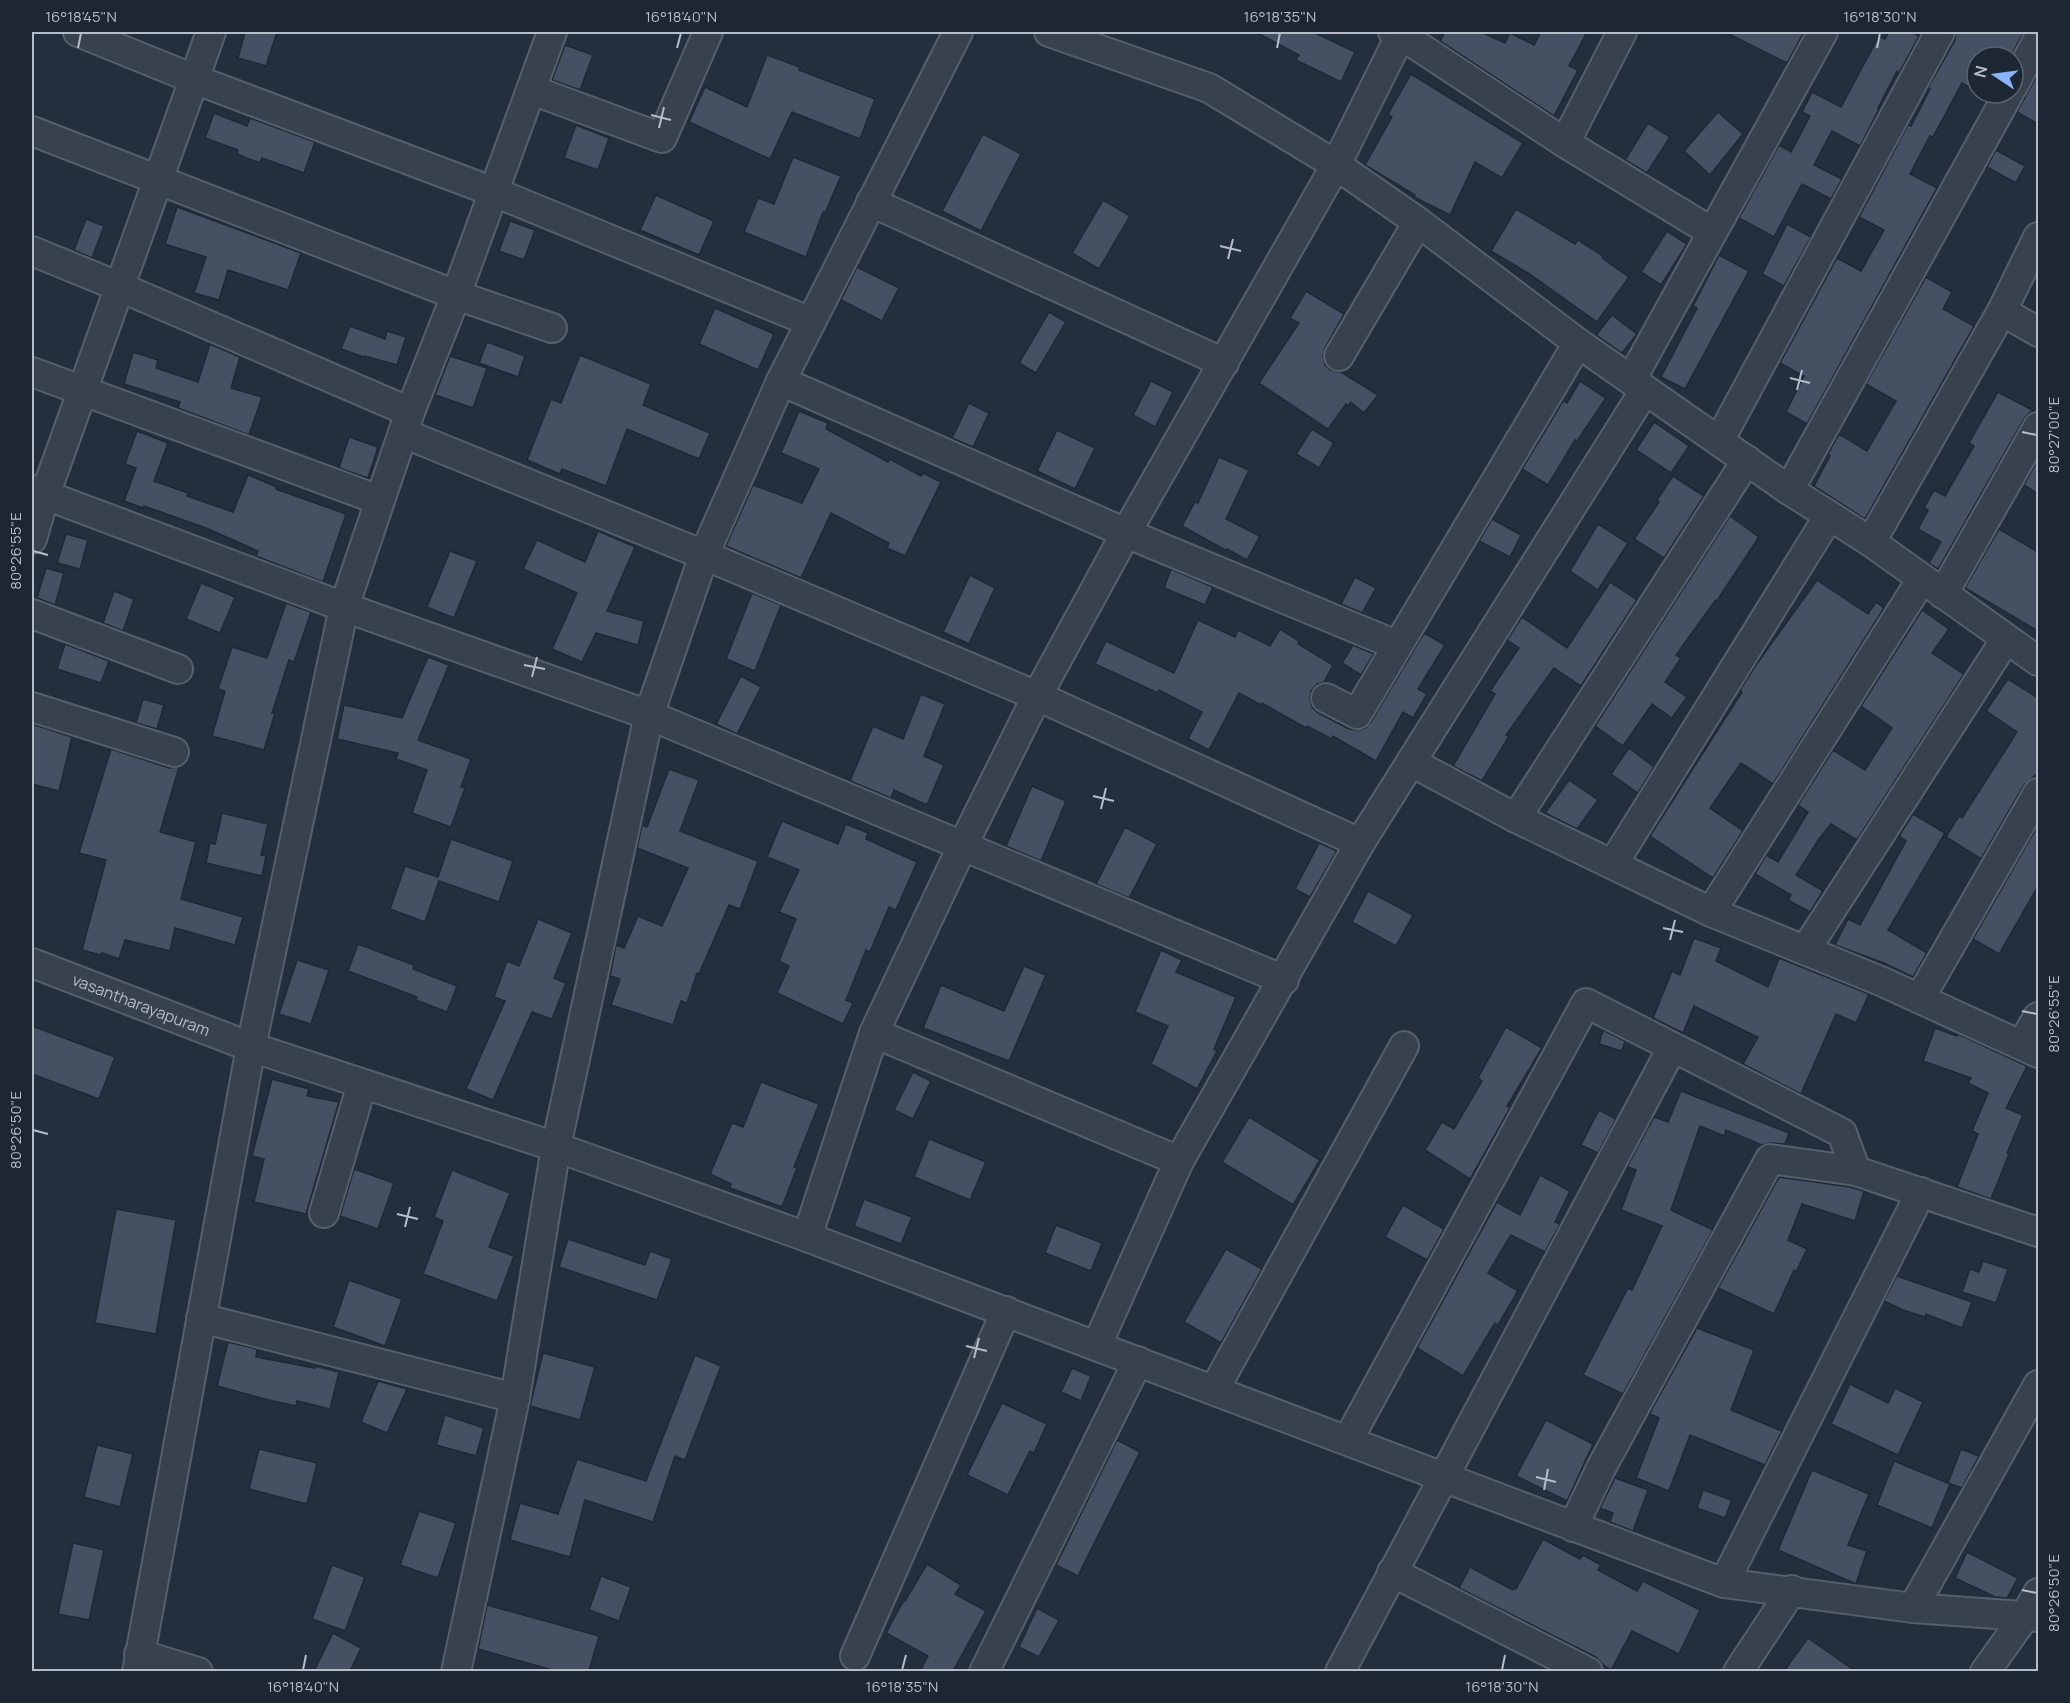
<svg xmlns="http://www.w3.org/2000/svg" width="2070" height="1703" viewBox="0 0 2070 1703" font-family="Manrope,sans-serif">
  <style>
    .building { fill: #455162; stroke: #1f2835; stroke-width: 1.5 }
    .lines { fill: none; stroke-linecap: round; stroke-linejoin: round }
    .minor-casing { stroke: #565f6c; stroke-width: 32 }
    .minor { stroke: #38414e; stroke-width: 28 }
    .ticks { fill: none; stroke: #b4bcc9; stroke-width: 2 }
    .labels { text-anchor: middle; stroke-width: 5; stroke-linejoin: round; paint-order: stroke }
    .street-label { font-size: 16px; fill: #b4bcc9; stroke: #1d2633 }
    .neatline { fill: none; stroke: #b4bcc9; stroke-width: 2 }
    .ticks-label { font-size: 15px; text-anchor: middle; fill: #b4bcc9 }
  </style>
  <rect width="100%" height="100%" fill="#242f3e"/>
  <g class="building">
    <path d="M245 32H277L266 66 238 58Z"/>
    <path d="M1256 32H1313L1355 52 1341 82 1296 60 1299 55Z"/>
    <path d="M1445 32H1481L1505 43 1510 33 1534 45 1541 32H1587L1569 66 1578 70 1554 116 1440 41Z"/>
    <path d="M1725 32H1804L1787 63Z"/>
    <path d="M1889 32H1911L1919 36 1899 73 1897 71 1878 108 1879 109 1860 146 1832 131 1814 165 1842 179 1831 199 1802 184 1774 237 1739 218 1779 145 1791 152 1810 116 1802 112 1812 92 1841 107 1879 36 1885 39Z"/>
    <path d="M1956 32H2024L2010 57H1977V91L1962 83 1933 137 1930 136 1910 174 1937 188 1807 424 1786 412 1804 376 1780 363 1837 258 1861 271 1884 230 1859 217 1908 125 1911 126 1930 89 1928 88 1955 40Z"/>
    <path d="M565 45 593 55 580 90 552 80Z"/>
    <path d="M767 55 800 67 799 70 875 99 860 139 792 112 770 159 689 122 705 87 747 107Z"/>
    <path d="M1411 74 1523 143 1502 178 1475 162 1450 215 1414 197 1415 195 1365 165 1392 117 1388 114Z"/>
    <path d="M2038 74V124L2017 112Z"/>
    <path d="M1718 112 1743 134 1710 175 1684 151Z"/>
    <path d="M214 113 247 126 250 118 315 142 304 173 262 158 260 163 237 154 238 150 205 138Z"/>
    <path d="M1648 123 1670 137 1647 173 1625 160Z"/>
    <path d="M576 125 609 138 598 170 564 158Z"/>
    <path d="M983 134 1021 154 981 231 942 211Z"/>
    <path d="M1996 150 2025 166 2016 183 1987 167Z"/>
    <path d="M793 157 841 176 825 213 823 212 806 257 744 232 758 198 774 204Z"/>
    <path d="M656 195 714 221 699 255 640 230Z"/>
    <path d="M1103 200 1130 216 1099 269 1072 253Z"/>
    <path d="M177 207 301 253 288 290 228 270 219 300 194 293 206 257 165 244Z"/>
    <path d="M1516 209 1575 244 1578 240 1603 256 1602 258 1629 277 1597 322 1528 273 1491 251Z"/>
    <path d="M86 219 104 226 92 258 74 250Z"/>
    <path d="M510 221 535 230 524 260 499 251Z"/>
    <path d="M1787 224 1811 237 1784 286 1762 274Z"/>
    <path d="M1667 231 1687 244 1661 285 1641 272Z"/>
    <path d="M1719 255 1749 271 1685 389 1661 377 1697 308 1693 306Z"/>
    <path d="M857 267 899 288 882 321 841 300Z"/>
    <path d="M1926 277 1952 292 1943 309 1974 326 1865 519 1814 486 1830 456 1828 454 1839 434 1867 451 1896 401 1866 384Z"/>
    <path d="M1306 291 1344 314 1325 348 1323 356 1325 365 1331 370 1341 372 1378 395 1364 413 1351 402 1348 406 1346 404 1328 429 1259 383 1299 323 1290 318Z"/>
    <path d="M715 308 774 334 758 370 699 344Z"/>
    <path d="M1049 312 1066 322 1036 373 1019 363Z"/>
    <path d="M1612 315 1637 334 1622 353 1596 335Z"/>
    <path d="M350 326 385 339 387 331 406 337 397 365 365 356 364 357 341 349Z"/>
    <path d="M487 342 525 356 518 377 479 363Z"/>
    <path d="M210 344 240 357 231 388 262 397 249 435 178 408 180 402 124 384 133 352 158 360 156 368 198 382Z"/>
    <path d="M580 355 651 384 643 405 710 433 699 459 627 429 606 486 562 469 560 474 527 460 551 399 561 403Z"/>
    <path d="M450 356 487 368 473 408 435 395Z"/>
    <path d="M1151 381 1173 392 1155 427 1133 415Z"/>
    <path d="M1580 381 1606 398 1577 441 1575 440 1548 485 1522 469 1563 401 1567 403Z"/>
    <path d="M1998 392 2034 411 2029 413 2024 419 1938 569 1929 563 1941 542 1918 529 1928 510 1924 508 1934 490 1945 496 1974 446 1969 443Z"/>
    <path d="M969 403 989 413 973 447 952 438Z"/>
    <path d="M799 411 828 423 826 429 888 462 890 459 921 476 923 473 941 482 905 556 887 548 889 543 831 513 801 578 726 546 753 485 802 503 819 469 781 453Z"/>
    <path d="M1654 422 1689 446 1671 473 1636 450Z"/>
    <path d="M1312 429 1334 443 1319 468 1296 454Z"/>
    <path d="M1057 430 1095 448 1075 489 1037 471Z"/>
    <path d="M137 431 168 443 154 481 188 493 187 496 233 512 248 475 277 487 276 489 346 514 323 582 256 556 258 551 206 528 144 506 143 508 124 501 136 468 125 464Z"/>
    <path d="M349 437 378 447 368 478 339 468Z"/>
    <path d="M1219 457 1249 470 1226 519 1260 536 1247 560 1227 549V551L1182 526 1195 502 1198 503Z"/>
    <path d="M2038 459V494L2024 485Z"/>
    <path d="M1673 476 1704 496 1664 558 1634 539 1659 502 1657 500Z"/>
    <path d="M1730 516 1759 537 1716 602 1715 601 1676 655 1681 658 1665 682 1687 697 1672 718 1652 704 1623 746 1595 726Z"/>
    <path d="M1492 519 1521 535 1510 557 1479 541Z"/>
    <path d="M1598 524 1628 543 1598 590 1570 571Z"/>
    <path d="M1999 529 2038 552V631L1965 588Z"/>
    <path d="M598 531 635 547 607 611 644 621 638 645 596 633 582 662 552 649 577 593 523 569 537 540 585 562Z"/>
    <path d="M66 534 88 540 80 569 57 563Z"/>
    <path d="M450 551 477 561 454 618 427 607Z"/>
    <path d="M46 568 64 573 55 605 37 598Z"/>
    <path d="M1171 569 1213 587 1205 605 1164 588Z"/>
    <path d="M970 575 995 588 969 644 943 632Z"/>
    <path d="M1355 577 1376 588 1362 613 1341 604Z"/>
    <path d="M1817 580 1868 614 1876 602 1884 608 1773 784 1741 763 1710 808 1743 831 1713 878 1650 836 1742 692 1740 690 1756 665Z"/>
    <path d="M1610 582 1637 600 1581 686 1554 668 1506 735 1509 736 1482 781 1453 766 1495 694 1490 691 1519 648 1507 640 1522 617 1567 648Z"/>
    <path d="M201 583 235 597 220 633 186 619Z"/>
    <path d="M114 591 134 599 123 631 103 623Z"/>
    <path d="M752 593 781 605 755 671 726 659Z"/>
    <path d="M286 603 311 612 294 662 289 660 272 713H275L264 750 212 736 225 691 218 689 232 647 267 658Z"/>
    <path d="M1922 610 1949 629 1932 653 1964 674 1857 840 1831 824 1819 839 1796 875 1823 891 1810 912 1788 900 1791 895 1755 874 1766 855 1778 862 1808 812 1798 805 1833 750 1865 770 1892 728 1861 706Z"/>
    <path d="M1198 620 1235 637 1238 630 1270 646 1280 629 1299 641 1298 644 1333 665 1324 682 1317 684 1311 691 1310 699 1312 707 1318 713 1349 729 1357 730 1365 728 1371 722 1424 633 1445 645 1418 689 1427 694 1413 718 1403 712 1376 761 1333 736 1332 739 1307 726 1306 728 1262 703 1261 705 1239 693 1209 750 1188 739 1202 712 1159 690 1158 693 1095 664 1106 641 1174 673Z"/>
    <path d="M65 644 109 661 101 683 57 669Z"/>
    <path d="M1353 645 1374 654 1361 675 1342 663Z"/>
    <path d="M428 657 449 665 418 740 471 759 461 787 465 788 451 827 412 813 427 770 396 759 398 753 337 739 344 705 402 718Z"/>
    <path d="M741 676 761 687 737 734 716 724Z"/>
    <path d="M2008 679 2038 698V773L2024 785 1981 859 1946 837 1959 816 1962 818 2017 732 1986 711Z"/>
    <path d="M921 694 945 704 924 756 944 765 927 805 894 790 891 798 850 781 873 726 903 739Z"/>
    <path d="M143 699 164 705 157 729 136 723Z"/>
    <path d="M32 724 72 737 59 791 32 784Z"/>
    <path d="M1629 748 1654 767 1638 793 1611 774Z"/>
    <path d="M111 749 169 768 179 767 160 832 196 842 181 899 243 917 235 945 175 928 170 951 125 940 119 959 102 953 101 955 82 950 106 860 79 853Z"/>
    <path d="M669 769 699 780 680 831 758 861 740 909 729 905 699 974 697 973 687 1003 681 1001 673 1025 611 1005 620 979 610 976 616 945 624 948 638 916 662 926 688 868 637 848 642 825 647 827Z"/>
    <path d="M1569 780 1598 800 1577 829 1545 813Z"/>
    <path d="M1032 786 1066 801 1041 861 1006 846Z"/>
    <path d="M222 813 268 824 261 855 266 856 262 876 206 863 210 843 215 844Z"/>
    <path d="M1913 814 1945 833 1888 930 1927 953 1913 977 1884 963 1835 945 1848 919 1860 925 1906 841 1899 836Z"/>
    <path d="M782 821 838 844 846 824 868 833 866 839 917 862 896 910 889 907 870 952 866 950 846 1000 853 1003 843 1024 777 993 789 966 779 961 796 919 779 912 799 870 767 857Z"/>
    <path d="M2038 825V886L1999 954 1973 939Z"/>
    <path d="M1125 827 1157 844 1129 898 1096 884Z"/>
    <path d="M451 839 513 861 499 902 439 881 425 922 390 909 405 866 438 877Z"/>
    <path d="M1319 843 1337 851 1310 897 1295 889Z"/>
    <path d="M1368 891 1413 915 1396 946 1352 922Z"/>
    <path d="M538 919 572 933 554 978 566 983 552 1019 532 1012 493 1100 466 1089 505 1001 494 997 507 961 519 966Z"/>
    <path d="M1694 938 1721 948 1716 961 1768 987 1779 958 1869 994 1856 1023 1836 1014 1801 1094 1743 1064 1758 1037 1694 1006 1683 1033 1653 1018 1672 971 1680 975Z"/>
    <path d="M358 944 414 965 413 969 457 986 447 1012 416 1000 417 997 348 971Z"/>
    <path d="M1161 950 1182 960 1176 972 1236 997 1214 1049 1217 1051 1197 1089 1151 1064 1168 1026 1135 1012Z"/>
    <path d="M297 960 329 970 311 1024 279 1014Z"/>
    <path d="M1024 966 1046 975 1009 1061 923 1028 941 985 1004 1011Z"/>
    <path d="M32 1026 115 1057 99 1099 32 1074Z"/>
    <path d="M1506 1027 1542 1048 1507 1106 1510 1108 1470 1179 1425 1150 1442 1122 1454 1129 1482 1081 1478 1078Z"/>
    <path d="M1935 1028 1957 1036 1958 1034 2027 1066 2006 1108 2023 1115 2007 1153 2009 1154 1991 1199 1957 1187 1978 1134 1972 1131 1988 1093 1968 1083 1971 1078 1923 1061Z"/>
    <path d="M1603 1030 1625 1041 1622 1051 1599 1044Z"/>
    <path d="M913 1072 931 1081 913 1119 894 1110Z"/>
    <path d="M272 1079 309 1089 307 1096 339 1102 306 1214 254 1202 264 1159 252 1156Z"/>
    <path d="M761 1082 819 1104 794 1167 797 1168 782 1207 730 1188 731 1184 710 1174 732 1123 743 1127Z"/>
    <path d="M1681 1091 1789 1133 1785 1144 1772 1143 1762 1145 1726 1130 1724 1136 1700 1126 1671 1210 1713 1230 1623 1394 1583 1375 1628 1288 1632 1290 1662 1226 1621 1210 1636 1170 1627 1167 1654 1117 1668 1122Z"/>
    <path d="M1599 1110 1616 1119 1598 1153 1581 1145Z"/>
    <path d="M1249 1117 1320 1160 1293 1205 1222 1162Z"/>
    <path d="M929 1139 986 1162 970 1200 914 1177Z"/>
    <path d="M354 1169 394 1183 378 1229 340 1216Z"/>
    <path d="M452 1170 510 1193 489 1247 514 1256 497 1301 423 1274 443 1221 434 1217Z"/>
    <path d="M1540 1175 1570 1191 1555 1222 1560 1224 1545 1252 1511 1235 1488 1273 1518 1291 1498 1325 1495 1323 1463 1376 1417 1348 1497 1202 1520 1215Z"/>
    <path d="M1779 1177 1850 1187 1864 1191 1855 1221 1802 1204 1788 1240 1807 1249 1796 1272 1794 1270 1774 1314 1718 1288Z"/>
    <path d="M864 1199 912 1217 901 1244 854 1226Z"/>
    <path d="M1403 1205 1444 1229 1427 1260 1385 1237Z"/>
    <path d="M116 1209 176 1220 156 1334 95 1323Z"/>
    <path d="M1056 1225 1102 1243 1091 1271 1045 1253Z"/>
    <path d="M568 1239 645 1265 650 1251 672 1259 657 1300 559 1267Z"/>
    <path d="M1226 1249 1262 1269 1221 1343 1184 1322Z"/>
    <path d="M1983 1261 2008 1269 1996 1303 1962 1292 1970 1269 1979 1272Z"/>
    <path d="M1897 1276 1972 1302 1962 1328 1926 1314 1925 1317 1903 1310 1884 1301Z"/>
    <path d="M349 1280 402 1299 385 1346 333 1327Z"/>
    <path d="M1697 1328 1754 1350 1731 1410 1782 1431 1765 1465 1690 1435 1669 1491 1636 1478 1659 1418 1650 1414 1652 1409Z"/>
    <path d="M228 1342 257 1349 256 1357 315 1368V1366L339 1372 330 1409 297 1401 296 1406 273 1401 217 1386Z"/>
    <path d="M543 1353 595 1367 580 1420 530 1406Z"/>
    <path d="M695 1355 721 1366 685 1460 675 1456 653 1522 585 1500 570 1557 510 1540 520 1503 558 1514 577 1459 646 1481Z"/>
    <path d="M1072 1368 1091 1376 1081 1401 1061 1392Z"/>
    <path d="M378 1381 407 1389 387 1433 361 1422Z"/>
    <path d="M1850 1384 1888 1403 1895 1388 1923 1402 1898 1455 1831 1424Z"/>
    <path d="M1002 1403 1047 1424 1034 1453 1030 1451 1008 1495 967 1475Z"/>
    <path d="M445 1415 484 1428 476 1456 436 1445Z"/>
    <path d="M1546 1420 1593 1444 1567 1501 1516 1476Z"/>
    <path d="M1117 1440 1140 1452 1078 1576 1056 1565Z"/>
    <path d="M97 1445 133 1454 120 1507 84 1497Z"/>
    <path d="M259 1449 317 1463 307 1504 249 1489Z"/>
    <path d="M1961 1449 1979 1456 1962 1488 1948 1483Z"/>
    <path d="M1894 1461 1950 1484 1932 1528 1877 1505Z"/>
    <path d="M1812 1470 1869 1494 1848 1545 1867 1551 1856 1584 1778 1550Z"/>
    <path d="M1615 1478 1648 1490 1633 1531 1610 1522 1613 1513 1600 1508Z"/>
    <path d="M1703 1490 1732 1500 1725 1518 1697 1508Z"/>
    <path d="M419 1511 456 1523 438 1578 400 1565Z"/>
    <path d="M1543 1539 1580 1559 1583 1555 1601 1565 1598 1570 1637 1591 1643 1581 1700 1610 1679 1654 1632 1631 1611 1670 1603 1665 1596 1657 1459 1588 1470 1567 1513 1590 1515 1588 1516 1589Z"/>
    <path d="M73 1543 104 1550 89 1620 58 1614Z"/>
    <path d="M1967 1552 2018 1578 2007 1598 1995 1597 1955 1578Z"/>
    <path d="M927 1564 961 1585 955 1594 986 1611 953 1671H920L928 1656 886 1633 904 1600 905 1601Z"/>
    <path d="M332 1565 365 1577 345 1631 312 1619Z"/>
    <path d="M601 1576 631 1587 619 1621 589 1610Z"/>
    <path d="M487 1605 599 1636 589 1671H556L478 1649Z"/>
    <path d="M1037 1608 1059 1620 1039 1657 1019 1647Z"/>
    <path d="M333 1633 361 1648 350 1671H314Z"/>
    <path d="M1808 1638 1855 1671H1784Z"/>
  </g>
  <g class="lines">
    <defs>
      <g id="minor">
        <path d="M78 32 194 79 494 192 811 322"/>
        <path d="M1049 32 1209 88 1336 165 1418 222 1578 343 1789 490 1871 542 2038 661"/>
        <path d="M1393 32 1401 35 1565 143 1712 232"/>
        <path d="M2013 86 2038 40"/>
        <path d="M532 90 662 138 708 32"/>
        <path d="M32 131 456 295 552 328"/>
        <path d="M1565 143 1622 32"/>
        <path d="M871 202 1224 363"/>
        <path d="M32 251 120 287 410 412"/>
        <path d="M2002 311 2038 332"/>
        <path d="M1339 356 1418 222"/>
        <path d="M32 372 379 500"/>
        <path d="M1631 380 1823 32"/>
        <path d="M781 381 1126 533 1396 645"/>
        <path d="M403 433 704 555 1037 696 1360 843"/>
        <path d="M1719 441 1940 32"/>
        <path d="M32 490 344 607 649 715 1284 980"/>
        <path d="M1789 490 2009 93"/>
        <path d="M32 539 45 495 211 32"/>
        <path d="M1871 542 2002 311 2038 237"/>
        <path d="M1943 594 2038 427"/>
        <path d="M32 614 178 669"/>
        <path d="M1326 698 1357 714 1578 343"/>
        <path d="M32 707 174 752"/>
        <path d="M1411 762 1516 818 1711 912 1883 982 2038 1053"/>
        <path d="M1516 818 1747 460"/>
        <path d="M1613 864 1829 516"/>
        <path d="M1711 912 1922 579"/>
        <path d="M1806 949 2006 639"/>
        <path id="s1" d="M32 963 251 1047 556 1147 807 1237 1724 1583 1913 1608 2038 1617"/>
        <path d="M1920 998 2038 793"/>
        <path d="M874 1033 1179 1161"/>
        <path d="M2022 1044 2038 1017"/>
        <path d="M324 1213 362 1084"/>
        <path d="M807 1237 874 1033 962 847 1037 696 1126 533 1336 165 1402 32"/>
        <path d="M201 1318 515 1398"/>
        <path d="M1097 1345 1179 1161 1360 843 1645 390"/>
        <path d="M1214 1390 1404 1046"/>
        <path d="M1348 1440 1586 1003 1842 1133 1856 1171"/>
        <path d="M1573 1527 1601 1468 1770 1159 1856 1171 2038 1232"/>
        <path d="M1392 1572 1588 1672"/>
        <path d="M1724 1583 1921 1192"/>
        <path d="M1913 1608 2038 1385"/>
        <path d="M139 1654 198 1672"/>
        <path d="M855 1656 1006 1311"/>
        <path d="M137 1672 251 1047 344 607 410 412 456 295 552 32"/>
        <path d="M456 1672 515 1398 556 1147 649 715 704 555 781 381 958 32"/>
        <path d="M984 1672 1138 1361"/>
        <path d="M1340 1672 1672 1048"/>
        <path d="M1738 1672 1792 1590"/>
        <path d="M1985 1672 2025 1616 2038 1593"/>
      </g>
    </defs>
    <use href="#minor" class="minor-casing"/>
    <use href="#minor" class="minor"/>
  </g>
  <path class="ticks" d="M78 48 81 33M677 48 681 33M1277 48 1280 33M1877 48 1880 33M651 115 671 120M659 128 664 107M1220 246 1241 251M1228 259 1233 239M1790 378 1810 383M1797 390 1802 370M2022 432 2037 435M33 551 48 555M524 665 545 669M532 677 537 657M1093 796 1114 801M1101 809 1106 788M1663 928 1683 932M1670 940 1675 920M2022 1011 2037 1014M33 1130 48 1134M397 1214 418 1219M405 1227 410 1207M966 1346 987 1351M974 1358 979 1338M1536 1477 1556 1482M1544 1490 1548 1469M2022 1590 2037 1593M303 1670 306 1655M902 1670 906 1655M1502 1670 1505 1655"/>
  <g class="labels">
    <g class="street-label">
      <text dy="6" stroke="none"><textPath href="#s1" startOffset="117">vasantharayapuram</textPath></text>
    </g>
  </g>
  <rect width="2070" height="1703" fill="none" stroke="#1d2633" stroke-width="66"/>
  <g transform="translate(1995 75) rotate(283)"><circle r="28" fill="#1d2633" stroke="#59626f" stroke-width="1.5"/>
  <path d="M0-4.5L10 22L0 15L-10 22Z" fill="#8ab4f8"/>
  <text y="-9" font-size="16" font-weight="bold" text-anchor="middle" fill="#b4bcc9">N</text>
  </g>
  <rect x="33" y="33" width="2004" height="1637" class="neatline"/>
  <g class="ticks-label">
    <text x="81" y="22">16°18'45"N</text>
    <text x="681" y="22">16°18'40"N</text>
    <text x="1280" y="22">16°18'35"N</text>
    <text x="1880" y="22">16°18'30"N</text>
    <text transform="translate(2054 435) rotate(-90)" y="5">80°27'00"E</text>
    <text transform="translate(16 551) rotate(-90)" y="5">80°26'55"E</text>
    <text transform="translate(2054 1014) rotate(-90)" y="5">80°26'55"E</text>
    <text transform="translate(16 1130) rotate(-90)" y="5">80°26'50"E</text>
    <text transform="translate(2054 1593) rotate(-90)" y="5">80°26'50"E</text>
    <text x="303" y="1692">16°18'40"N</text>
    <text x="902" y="1692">16°18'35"N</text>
    <text x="1502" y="1692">16°18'30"N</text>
  </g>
</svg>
